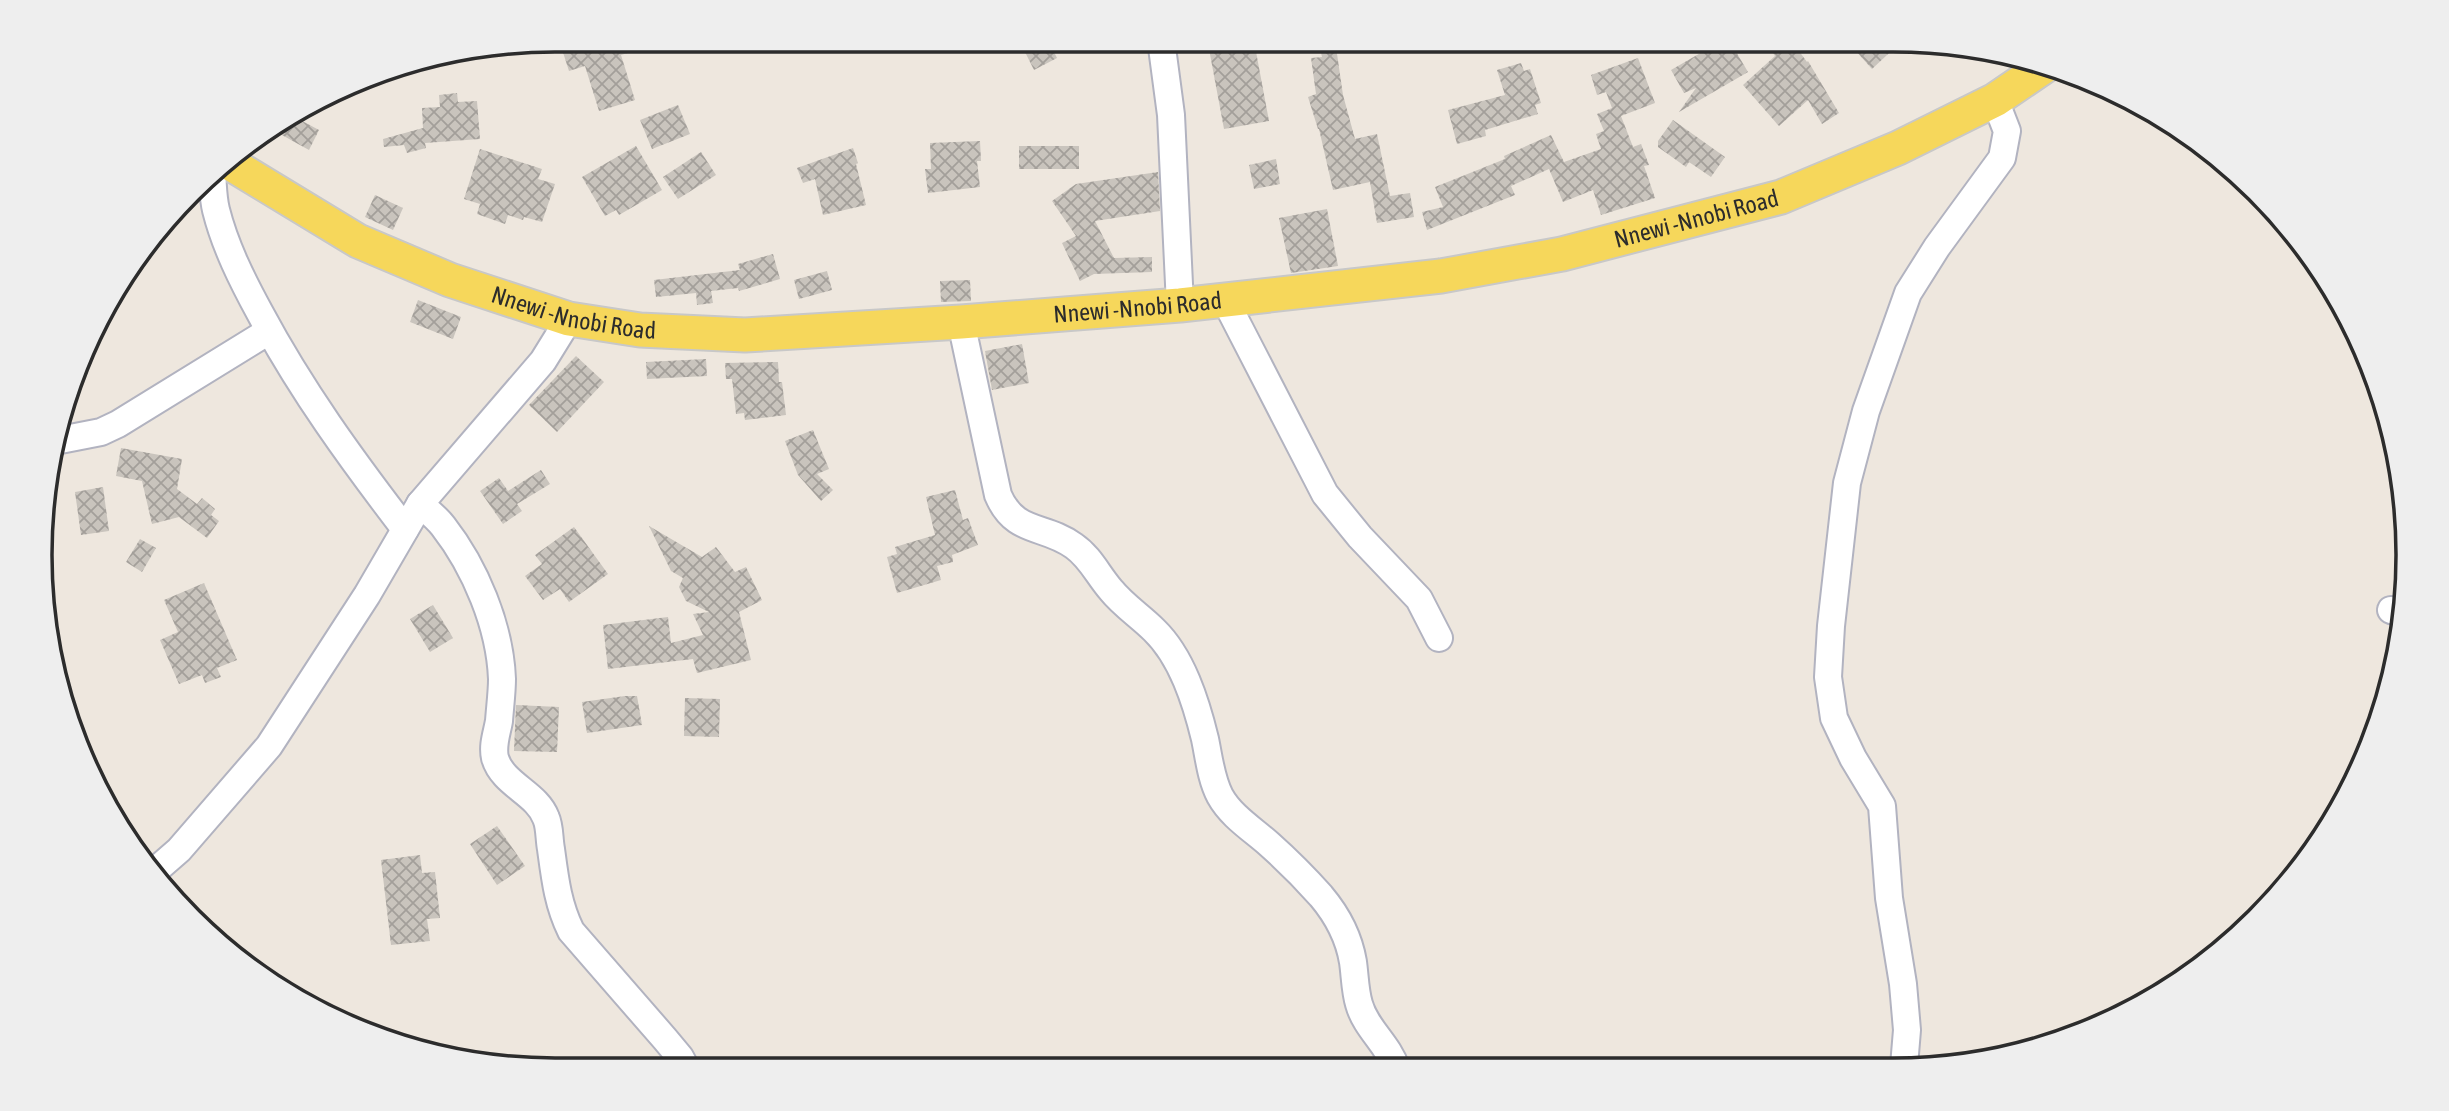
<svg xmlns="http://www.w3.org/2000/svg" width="2449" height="1111" viewBox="0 0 2449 1111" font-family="'Asap Condensed',sans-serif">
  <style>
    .building { fill: url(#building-cross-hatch) }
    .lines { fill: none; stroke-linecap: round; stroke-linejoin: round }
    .minor-casing { stroke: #b2b3c0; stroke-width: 30 }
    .major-casing { stroke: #c8c8c8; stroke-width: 37 }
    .minor { stroke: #fff; stroke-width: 26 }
    .major { stroke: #f6d75b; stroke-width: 33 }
    .labels { text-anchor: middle; stroke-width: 5; stroke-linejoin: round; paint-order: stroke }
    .street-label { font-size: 24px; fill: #2c2c2c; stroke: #fff }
    .rim { fill: none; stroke: #2c2c2c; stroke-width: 3.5 }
  </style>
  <defs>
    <pattern id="building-cross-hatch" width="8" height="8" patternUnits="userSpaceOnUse" patternTransform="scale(1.75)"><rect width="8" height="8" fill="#c9c4bd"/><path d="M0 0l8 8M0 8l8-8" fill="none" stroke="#a39f9a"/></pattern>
  </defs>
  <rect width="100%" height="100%" fill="#eee7de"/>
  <g class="building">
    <path d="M559 40H656L657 44 621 55 635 100 599 111 585 66 569 71Z"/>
    <path d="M1019 40H1048L1057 58 1034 70Z"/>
    <path d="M1318 40H1335L1343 95 1355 139 1377 134 1390 196 1410 193 1414 217 1377 223 1370 182 1333 190 1319 129H1318L1308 97 1316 94 1311 58 1322 57Z"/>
    <path d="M1723 40H1729L1748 72 1679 112 1696 88 1684 93 1671 70Z"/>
    <path d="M1764 40H1791L1807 62 1808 61 1839 113 1822 124 1808 100 1779 126 1743 85 1775 56Z"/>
    <path d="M1846 40H1894L1902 41 1872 69Z"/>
    <path d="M1254 41 1269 121 1224 129 1209 49Z"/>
    <path d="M1638 58 1655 103 1621 116 1633 147 1641 144 1649 165 1644 166 1655 198 1601 215 1593 190 1563 202 1549 169 1511 186 1515 195 1427 230 1422 212 1443 207 1435 187 1505 159 1504 156 1551 135 1564 162 1601 149 1596 134 1604 131 1597 114 1612 108 1606 92 1597 95 1591 75Z"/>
    <path d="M1521 63 1524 71 1530 69 1541 103 1535 105 1538 114 1485 130 1486 136 1457 144 1448 110 1505 95 1497 70Z"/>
    <path d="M457 93 458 102 477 101 480 139 425 143 426 148 407 153 404 145 384 147 383 139 423 128 422 108 440 107 439 95Z"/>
    <path d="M678 105 690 134 652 149 640 120Z"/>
    <path d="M291 115 319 130 309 150 271 129Z"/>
    <path d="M1673 120 1725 157 1711 177 1689 162 1686 167 1658 147V141Z"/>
    <path d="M980 141 981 161H977L980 187 928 193 925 169H931L930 143Z"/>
    <path d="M636 146 662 190 619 215 616 210 605 216 582 177Z"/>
    <rect x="1019" y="146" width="60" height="23"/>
    <path d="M853 148 858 163 856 164 866 205 823 215 815 179 803 183 797 168Z"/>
    <path d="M480 149 542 169 538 179 555 184 542 222 524 217 523 220 508 215 505 224 477 214 480 204 464 199Z"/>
    <path d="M701 152 716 175 678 199 663 177Z"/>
    <path d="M1276 159 1280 184 1254 189 1249 165Z"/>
    <path d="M1158 172 1160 211 1095 221 1114 258 1152 257V272L1094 274 1080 281 1062 243 1076 236 1052 201 1076 184Z"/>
    <path d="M375 195 403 208 393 230 365 217Z"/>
    <path d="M1327 209 1338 266 1291 273 1279 218Z"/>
    <path d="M773 254 780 279 739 291 738 288 711 291 713 303 697 305 696 293 656 297 654 280 740 270 738 264Z"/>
    <path d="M827 271 832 290 799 299 794 280Z"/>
    <path d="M970 280 971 301 941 302 940 281Z"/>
    <path d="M418 300 461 317 453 339 410 322Z"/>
    <path d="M1022 344 1029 383 992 390 985 351Z"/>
    <path d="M576 356 604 382 557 432 529 405Z"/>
    <path d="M706 359 707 376 647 379 646 362Z"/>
    <path d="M778 362 779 382H782L786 415 745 420 744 413 736 414 732 379H726L725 363Z"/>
    <path d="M813 430 829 469 817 474 833 490 821 501 798 475 785 441Z"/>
    <path d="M121 448 182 459 177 489 197 504 202 498 215 509 211 515 219 521 207 538 179 517 152 524 142 481 116 476Z"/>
    <path d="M541 470 550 484 517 504 522 511 503 524 480 491 499 478 508 491Z"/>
    <path d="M103 487 109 531 81 535 75 492Z"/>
    <path d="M955 490 963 520 968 518 978 545 952 555 953 562 937 566 941 580 897 593 887 557 897 554 895 547 935 535 926 497Z"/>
    <path d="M649 526 702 557 716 547 735 572 746 567 762 600 739 612 751 660 697 673 693 659 608 669 603 625 668 617 671 643 703 635 693 614 709 612 686 601 679 587 683 578 671 571Z"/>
    <path d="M574 527 608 574 569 602 560 589 543 600 525 576 542 564 535 555Z"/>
    <path d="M140 539 156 548 142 572 126 562Z"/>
    <path d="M204 583 237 660 217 668 221 677 205 683 202 675 179 684 160 640 178 632 164 600Z"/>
    <path d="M433 605 453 638 430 652 410 619Z"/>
    <path d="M625 696H637L642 725 587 733 582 702Z"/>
    <path d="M685 698 720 699 719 737 684 736Z"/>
    <path d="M516 705 559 707 557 752 514 751Z"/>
    <path d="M497 826 525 866 497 885 470 844Z"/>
    <path d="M420 855 422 873 435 872 440 918 427 919 430 941 391 945 381 860Z"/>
  </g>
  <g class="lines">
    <defs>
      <g id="minor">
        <path d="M1161 40 1171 115 1180 305"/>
        <path d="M212 173C213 185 213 198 216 210 225 246 242 280 260 313 301 390 352 460 405 529"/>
        <path d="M1225 300 1325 494 1360 537 1419 599 1439 638"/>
        <path d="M961 322 998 495C1015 535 1044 524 1074 546 1090 557 1098 575 1111 590 1124 606 1140 616 1154 630 1182 657 1196 702 1205 739 1209 758 1211 779 1220 796 1231 816 1252 829 1269 844 1287 860 1305 878 1321 896 1337 915 1349 938 1353 962 1355 976 1355 991 1359 1004 1366 1029 1388 1044 1396 1068"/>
        <path d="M55 441 101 432 118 424 269 331"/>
        <path d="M420 504C428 511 437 518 443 526 475 567 500 626 502 679 502 692 500 707 499 721 497 733 492 745 495 758 503 785 537 793 546 818 550 827 549 839 551 849 555 879 558 905 571 931L665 1039 680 1057 687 1070"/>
        <path d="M2391 610 2403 614"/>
        <path d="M156 870 179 850 269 746 367 595 420 504 543 361 569 319"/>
        <path d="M1904 1066 1907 1030 1903 984 1889 898 1882 806 1853 758 1834 718 1828 677 1831 626 1847 483 1866 411 1908 293 1937 247 2002 158 2007 131 1995 100"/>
      </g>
      <g id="major">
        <path id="s1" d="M226 161 358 241 450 280 569 319 640 330 745 335 961 322 1180 305 1441 276 1562 254 1781 197 1898 148 1995 100 2045 66"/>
      </g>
    </defs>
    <use href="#minor" class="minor-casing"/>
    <use href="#major" class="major-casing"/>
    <use href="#minor" class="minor"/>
    <use href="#major" class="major"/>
  </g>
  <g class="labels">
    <g class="street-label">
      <text dy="8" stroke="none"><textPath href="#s1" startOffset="1517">Nnewi -Nnobi Road</textPath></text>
      <text dy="8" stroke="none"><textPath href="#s1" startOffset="950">Nnewi -Nnobi Road</textPath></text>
      <text dy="8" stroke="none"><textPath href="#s1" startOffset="383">Nnewi -Nnobi Road</textPath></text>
    </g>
  </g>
  <path d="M0 0H2449V1111H0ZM555 52H1893A503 503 0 0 1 2396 555V555A503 503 0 0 1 1893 1058H555A503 503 0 0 1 52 555V555A503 503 0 0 1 555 52Z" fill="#eee" fill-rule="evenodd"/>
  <path class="rim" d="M555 52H1893A503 503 0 0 1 2396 555V555A503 503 0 0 1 1893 1058H555A503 503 0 0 1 52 555V555A503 503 0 0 1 555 52Z"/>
</svg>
